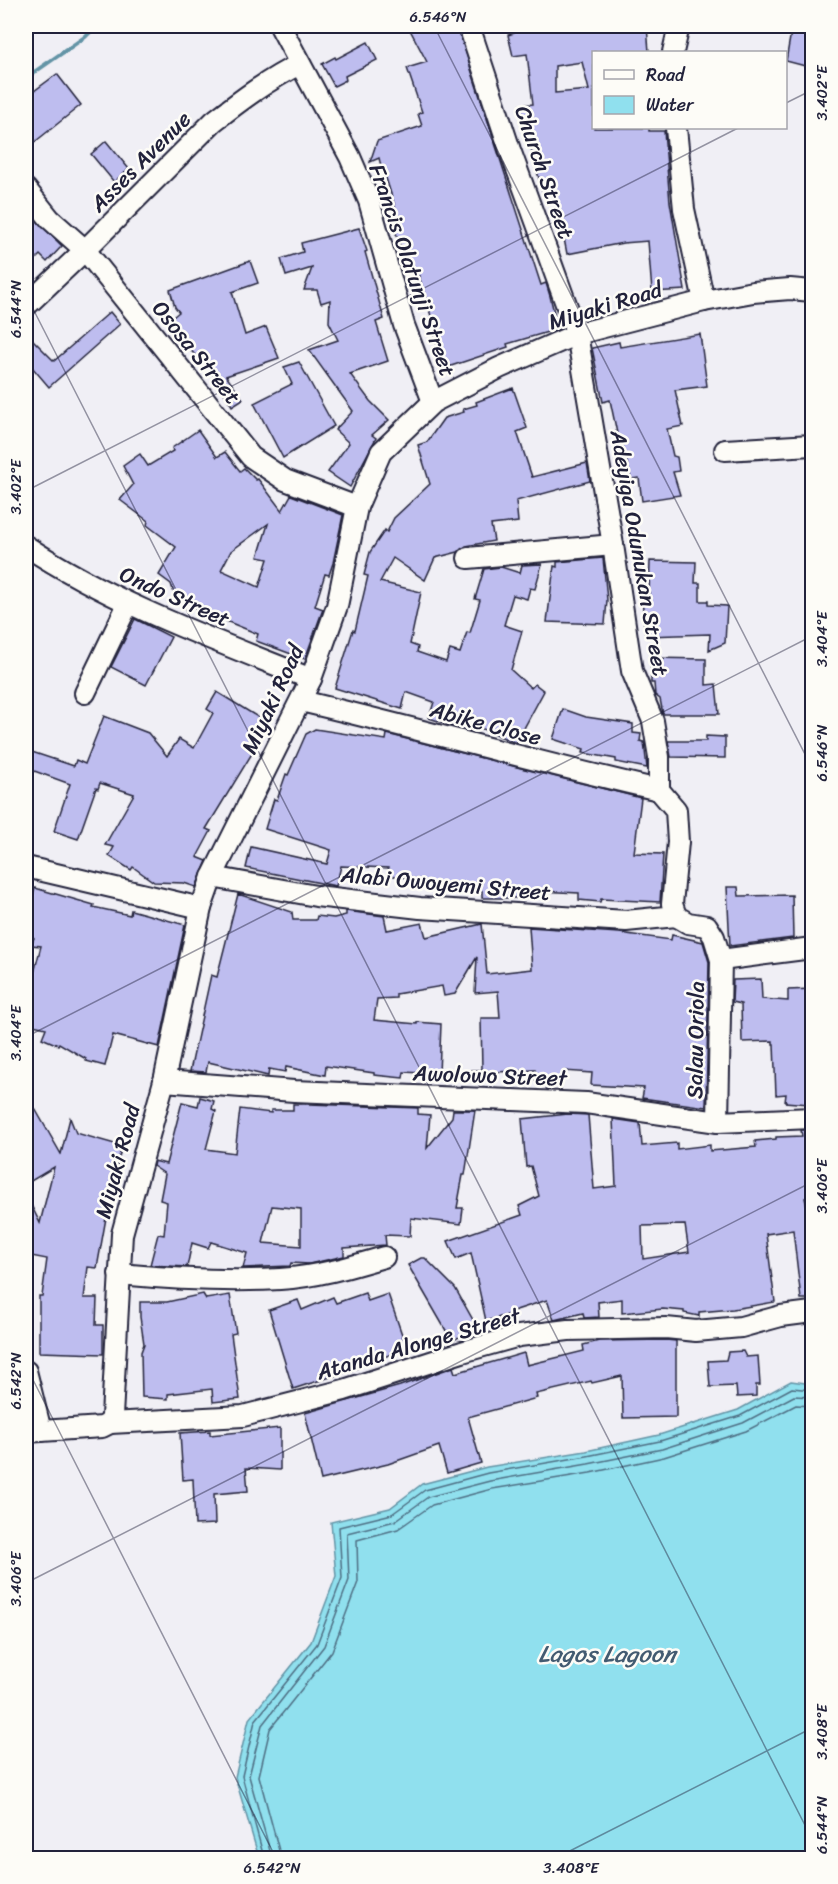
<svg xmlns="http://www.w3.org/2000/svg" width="838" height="1884" viewBox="0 0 838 1884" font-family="Sriracha,sans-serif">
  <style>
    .water { fill: #90e0ee; stroke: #6494a6; stroke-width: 1.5 }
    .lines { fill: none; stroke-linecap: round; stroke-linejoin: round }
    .shore { stroke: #4e6e83; stroke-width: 1.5 }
    .stream { stroke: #6494a6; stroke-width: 4.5 }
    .building { fill: #bebdef; stroke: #22223b; stroke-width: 1.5; fill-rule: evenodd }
    .minor-casing { stroke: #22223b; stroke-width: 24 }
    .minor { stroke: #fdfcf7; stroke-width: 20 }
    .ticks { fill: none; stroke: #22223b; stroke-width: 1.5; stroke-opacity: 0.45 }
    .labels { text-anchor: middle; stroke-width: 5; stroke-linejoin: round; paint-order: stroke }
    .street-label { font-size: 22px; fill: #22223b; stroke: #fdfcf7 }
    .water-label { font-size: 24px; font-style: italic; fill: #435b71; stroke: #fdfcf7 }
    .neatline { fill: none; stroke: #22223b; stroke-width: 2 }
    .ticks-label { font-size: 15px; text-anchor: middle; fill: #22223b }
  </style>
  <rect width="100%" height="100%" fill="#f0eff5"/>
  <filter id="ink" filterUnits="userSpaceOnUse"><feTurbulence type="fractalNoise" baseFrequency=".0167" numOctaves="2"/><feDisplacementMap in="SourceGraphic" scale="12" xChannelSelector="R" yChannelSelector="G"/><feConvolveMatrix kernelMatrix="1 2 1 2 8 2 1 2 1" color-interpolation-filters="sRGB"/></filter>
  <g filter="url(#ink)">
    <path class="water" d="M791 1381 812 1384V1858H259L235 1777 249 1719 311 1642 336 1576 331 1522 390 1508 422 1484 487 1467 586 1451 659 1435 738 1410Z"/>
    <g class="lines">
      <g class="shore">
        <path d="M264 1858 242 1776 255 1721 317 1644 342 1578 339 1527 392 1514 425 1490 488 1473 587 1456 660 1441 740 1416 792 1388 812 1390"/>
        <path d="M272 1858 249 1776 262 1725 324 1646 349 1580 347 1533 395 1521 428 1497 490 1481 588 1464 662 1449 743 1423 794 1396 812 1397"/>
        <path d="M281 1858 259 1776 270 1729 332 1651 358 1582 357 1540 398 1529 432 1505 492 1489 590 1473 664 1457 746 1431 796 1405 812 1406"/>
      </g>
      <path class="stream" d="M26 78 85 37 96 26"/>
    </g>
    <g class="building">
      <path d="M408 26H457L541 285 546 283 550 296 558 329 507 344 508 347 445 368 431 327 434 326 419 276 411 278 390 215 397 213 386 178H384L379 158 370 162 377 141 422 126 418 114 422 112 407 68 427 62Z"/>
      <path d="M511 26H647L649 52H594V128H649V131H664L670 202 685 290 652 292 648 241 623 243 567 254 554 187 542 190 529 140H527L520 105 533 104 527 54 513 56 508 35 514 33ZM582 62 589 90 555 93V66Z"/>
      <path d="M792 26H813V68L786 61Z"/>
      <path d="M368 42 377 60 345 76 346 80 334 86 322 64 335 57 336 59Z"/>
      <path d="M57 74 81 105 26 149V97Z"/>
      <path d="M106 141 129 169 114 182 91 154Z"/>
      <path d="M34 218 62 246 47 262 40 255 26 269V227Z"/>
      <path d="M359 228 367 251 365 252 384 319 376 322 388 361 350 374 370 401 389 420 372 435 376 438 350 487 328 472 349 443 335 430 353 411 309 350 338 340 329 322 330 300 321 303 317 290H304L312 268 286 276 281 259 303 252 301 243Z"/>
      <path d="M250 261 258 283 232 292 245 335 266 327 279 358 226 376 243 399 232 406 208 366 205 368 168 321 179 312 175 307 170 290Z"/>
      <path d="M110 312 120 324 49 387 26 360V333L54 361Z"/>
      <path d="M700 334 707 386 675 390 683 426 667 429 673 456 677 457 679 471 673 472 680 495 642 501 639 478 631 479 621 438H618L610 400 603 402 592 348 619 342 620 347Z"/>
      <path d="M299 362 334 426 283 458 254 403 292 384 284 367Z"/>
      <path d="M513 388 527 428 517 432 532 477 587 463 590 481 516 501 518 522 491 525 494 541 466 546 458 552 435 558 425 580 393 558 380 582 421 592 410 644 418 647 417 652 446 662 450 650 460 653 467 632 470 633 480 600 475 599 484 569 501 567 520 573 522 565 542 564 535 589 530 588 527 599 513 595 504 625 522 631 511 670 531 688 535 684 544 691 516 743 471 724 469 731 429 718 434 702 406 692 402 709 335 688 353 630 355 631 368 576 364 575 370 552 385 530 387 532 394 518 430 484 418 445 427 442 444 418 464 412 463 409 477 405 476 402Z"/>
      <path d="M198 430 217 457 225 452 240 471 244 468 256 480 258 479 282 511 291 495 343 515 333 563 329 575 325 574 315 606 323 609 305 659 256 641 258 634 199 610 174 593 171 584 159 575 176 547 147 525 148 521 120 500 133 485 123 466 140 454 148 466 173 451 172 448ZM268 524 258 557 268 559 259 587 221 570 231 551Z"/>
      <path d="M603 558 607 600 605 624 547 622 554 566 557 567V562Z"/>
      <path d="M650 561 696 562 695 583H700V601H708V605L727 606 725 643 709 650 710 634 645 636 642 597H649Z"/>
      <path d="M135 619 171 637 146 685 111 667Z"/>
      <path d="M651 658 706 659V685L716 684 719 714H663L660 699 655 695 654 683H651Z"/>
      <path d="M217 692 261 719 250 737 259 742 206 829 211 831 197 857 207 861 196 887 184 883 154 882 133 867 131 870 109 856 114 847 105 845 134 794 100 783 98 789 96 788 78 839 54 831 70 784 26 768V750L74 766 76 760 85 764 104 716 148 733 167 756 179 739 194 748 213 713 207 709Z"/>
      <path d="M563 709 586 717 633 724V733L641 734 640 741 644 742 647 768 616 762V759L583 753 584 749 553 739Z"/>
      <path d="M315 729 386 740 387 734 641 798 634 853 663 854 660 902 601 899 600 902 579 900V893L539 891 537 898H482V891L459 890V885L423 882 424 880 388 875 389 868 341 866 336 886 246 868 251 847 327 864 331 850 265 829 274 799 277 800 286 774 288 775 306 734Z"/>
      <path d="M706 736 725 737V758L671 757 668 741H706Z"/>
      <path d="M727 887H738L739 896 792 895 793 938 730 946Z"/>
      <path d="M35 888 94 905 93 907 130 915 131 910 185 925 159 1047 113 1035 105 1066 86 1061V1059L59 1043 58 1045 42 1038 46 1028 29 1024 32 1015 26 1013V982L28 975 33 977 41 946 31 945 34 938 26 931V921Z"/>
      <path d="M238 894 292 912 293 920H316L317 916 334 918 346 915V911L384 916 387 930 422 923 426 937 482 924 487 974 532 969 529 927 619 933 671 940 672 935 703 942 709 962 706 1107 642 1098 644 1088 591 1085 592 1073 564 1071V1080H535V1070L495 1072V1080L473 1082 472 1070H482L481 1018H500L498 991 475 993 477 957 455 994 444 996 442 986 396 994V998L377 999 374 1020 417 1024V1022L441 1024 439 1074 404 1072 403 1078 374 1075V1073L326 1066 325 1075 286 1067 285 1072 269 1069 268 1076 208 1062 206 1072 190 1071 211 975 217 977Z"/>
      <path d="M761 979 762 999 788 1001V990L813 989V1094L810 1095 809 1104 785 1102 786 1094 776 1095 774 1044H773V1041L742 1042 741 1004 732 1002 733 980Z"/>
      <path d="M26 1093 61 1154 70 1118 76 1133 122 1146 113 1179 97 1268 88 1267 84 1298H97L96 1325H103V1354L39 1352V1296H42L47 1259 26 1255V1195L40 1223 54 1167 26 1184Z"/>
      <path d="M200 1097 214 1101 212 1109 216 1111 206 1149 235 1153 240 1109 271 1113V1110H293V1104H309L418 1108V1114L430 1115 427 1148 452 1117 453 1110H475L465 1175H463L457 1208H463L461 1224 411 1218 410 1236 385 1235 386 1245 344 1248V1256L309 1264 291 1263 290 1266 243 1268 247 1253 211 1242 208 1248 192 1243 187 1267 150 1265 158 1234 164 1235 167 1202 160 1200 165 1174 153 1166 154 1161 166 1164 182 1102 198 1106ZM272 1206 301 1209V1246L263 1243Z"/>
      <path d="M568 1114 588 1115 594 1189 616 1186 613 1119 640 1123 642 1146 677 1143V1149L710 1145V1151L756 1147 755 1141 776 1139V1137L802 1136 801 1130H813V1197L805 1198 813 1237V1299H801L793 1230 766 1234 775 1302 733 1309 699 1312V1316L684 1313V1311L663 1309 622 1313V1299L598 1302 599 1317 584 1318 583 1313 554 1320 547 1300 510 1312 511 1314 486 1321 471 1253 456 1259 448 1241 522 1215 519 1206 539 1196 531 1166 526 1167 522 1119ZM685 1225 689 1252 643 1259 642 1226Z"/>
      <path d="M421 1258H425L455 1288 477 1327 452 1341 408 1265Z"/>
      <path d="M365 1293 368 1301 388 1294 407 1349 357 1366 358 1368 293 1389 269 1310 298 1300 302 1310 333 1297 336 1303Z"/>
      <path d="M203 1294 206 1299 230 1295 236 1333 231 1334 240 1399 213 1402 212 1389 168 1394V1399L142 1397 141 1352 144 1344 140 1317V1302H167Z"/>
      <path d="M666 1340 676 1341V1417L623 1418 622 1376 592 1383 591 1381 536 1394 537 1398 468 1417 481 1463 447 1473 439 1446 388 1464 321 1480 305 1413 400 1386 453 1367 455 1373 524 1353 527 1365 584 1351 583 1345 599 1341Z"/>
      <path d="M743 1351 746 1357 758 1356 760 1385H756V1396L737 1397 736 1386 710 1387 708 1361 726 1360 728 1352Z"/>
      <path d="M280 1428V1470L246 1468 248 1491 214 1494 215 1524 195 1525 193 1479 183 1480 180 1433 210 1431V1435Z"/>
    </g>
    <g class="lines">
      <defs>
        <g id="minor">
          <path d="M280 26 350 157 369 201 404 325 433 402"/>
          <path d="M469 26 510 150 577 334 613 545 632 671 653 721 659 757V790L676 810 678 842 672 904 676 916 688 923 707 926 714 937 721 960 718 1122"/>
          <path d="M673 52 679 26"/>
          <path d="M676 128 684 209 704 301"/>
          <path d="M26 189 50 219 85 250 251 457 285 480 357 507"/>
          <path d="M26 306 85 250 214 121C241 100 269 79 300 64"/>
          <path d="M725 450 812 445"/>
          <path d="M26 546C114 604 214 640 311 679"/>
          <path d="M468 558 613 545"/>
          <path d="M85 693 128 604"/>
          <path d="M301 701C421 729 539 763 659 790"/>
          <path d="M26 867 201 908"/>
          <path d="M212 877 316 896 420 908 626 921 676 916"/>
          <path d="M721 960 812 948"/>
          <path d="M164 1081 294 1091 586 1103 718 1122 812 1118"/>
          <path d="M119 1274C172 1279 227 1282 280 1279 315 1277 350 1267 384 1257"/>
          <path d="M26 1371 41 1431"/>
          <path d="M110 1423 112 1416 122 1234 164 1081 201 908 212 877 311 679 337 606 357 507 381 452 433 402 499 368 577 334 704 301 753 292 790 289 812 291"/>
          <path d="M26 1432 102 1427 110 1423 243 1416 344 1390 462 1352 519 1336 568 1330 618 1329 666 1328 696 1331 741 1327 781 1316 812 1312"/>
        </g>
      </defs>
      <use href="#minor" class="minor-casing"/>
      <use href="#minor" class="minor"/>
    </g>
  </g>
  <path class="ticks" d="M434 26 812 768M786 103 812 90M26 295 812 1839M26 491 738 128M26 1037 812 636M26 1366 276 1858M26 1583 812 1182M556 1858 812 1728"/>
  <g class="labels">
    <g class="street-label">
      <text transform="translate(140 161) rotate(-45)" y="8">Asses Avenue</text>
      <text transform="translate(545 172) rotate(71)" y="8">Church Street</text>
      <text transform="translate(413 270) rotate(71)" y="8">Francis Olatunji Street</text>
      <text transform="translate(605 305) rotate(-17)" y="8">Miyaki Road</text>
      <text transform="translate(197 352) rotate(51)" y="8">Ososa Street</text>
      <text transform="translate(640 553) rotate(80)" y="8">Adeyiga Odunukan Street</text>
      <text transform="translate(175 596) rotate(24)" y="8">Ondo Street</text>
      <text transform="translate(272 699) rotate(-65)" y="8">Miyaki Road</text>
      <text transform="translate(486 723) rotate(15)" y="8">Abike Close</text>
      <text transform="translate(446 883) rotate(5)" y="8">Alabi Owoyemi Street</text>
      <text transform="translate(695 1040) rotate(-89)" y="8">Salau Oriola</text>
      <text transform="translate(490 1075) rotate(2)" y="8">Awolowo Street</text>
      <text transform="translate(117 1161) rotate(-75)" y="8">Miyaki Road</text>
      <text transform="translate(418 1343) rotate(-16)" y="8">Atanda Alonge Street</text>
    </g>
    <g class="water-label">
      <text x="607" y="1662">Lagos Lagoon</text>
    </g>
  </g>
  <rect width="838" height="1884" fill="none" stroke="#fdfcf7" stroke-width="66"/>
  <rect x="592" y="51" width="195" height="78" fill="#fdfcf7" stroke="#a5a5ac" stroke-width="1.5"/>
  <rect x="604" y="70" width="30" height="9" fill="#fdfcf7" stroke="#a5a5ac" stroke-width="1.5"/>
  <text x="646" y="81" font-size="18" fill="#22223b">Road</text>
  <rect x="604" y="96" width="30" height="18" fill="#90e0ee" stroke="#a5a5ac" stroke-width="1.5"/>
  <text x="646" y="111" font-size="18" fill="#22223b">Water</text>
  <rect x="33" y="33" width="772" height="1818" class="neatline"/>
  <g class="ticks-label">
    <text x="438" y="22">6.546°N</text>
    <text transform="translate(822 93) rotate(-90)" y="5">3.402°E</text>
    <text transform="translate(16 309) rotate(-90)" y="5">6.544°N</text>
    <text transform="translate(16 487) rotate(-90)" y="5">3.402°E</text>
    <text transform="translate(822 639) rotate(-90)" y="5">3.404°E</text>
    <text transform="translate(822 753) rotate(-90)" y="5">6.546°N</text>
    <text transform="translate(16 1033) rotate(-90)" y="5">3.404°E</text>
    <text transform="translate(822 1186) rotate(-90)" y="5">3.406°E</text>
    <text transform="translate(16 1381) rotate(-90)" y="5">6.542°N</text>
    <text transform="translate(16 1579) rotate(-90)" y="5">3.406°E</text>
    <text transform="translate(822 1732) rotate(-90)" y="5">3.408°E</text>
    <text transform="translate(822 1825) rotate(-90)" y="5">6.544°N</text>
    <text x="272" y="1873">6.542°N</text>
    <text x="571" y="1873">3.408°E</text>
  </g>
</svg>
